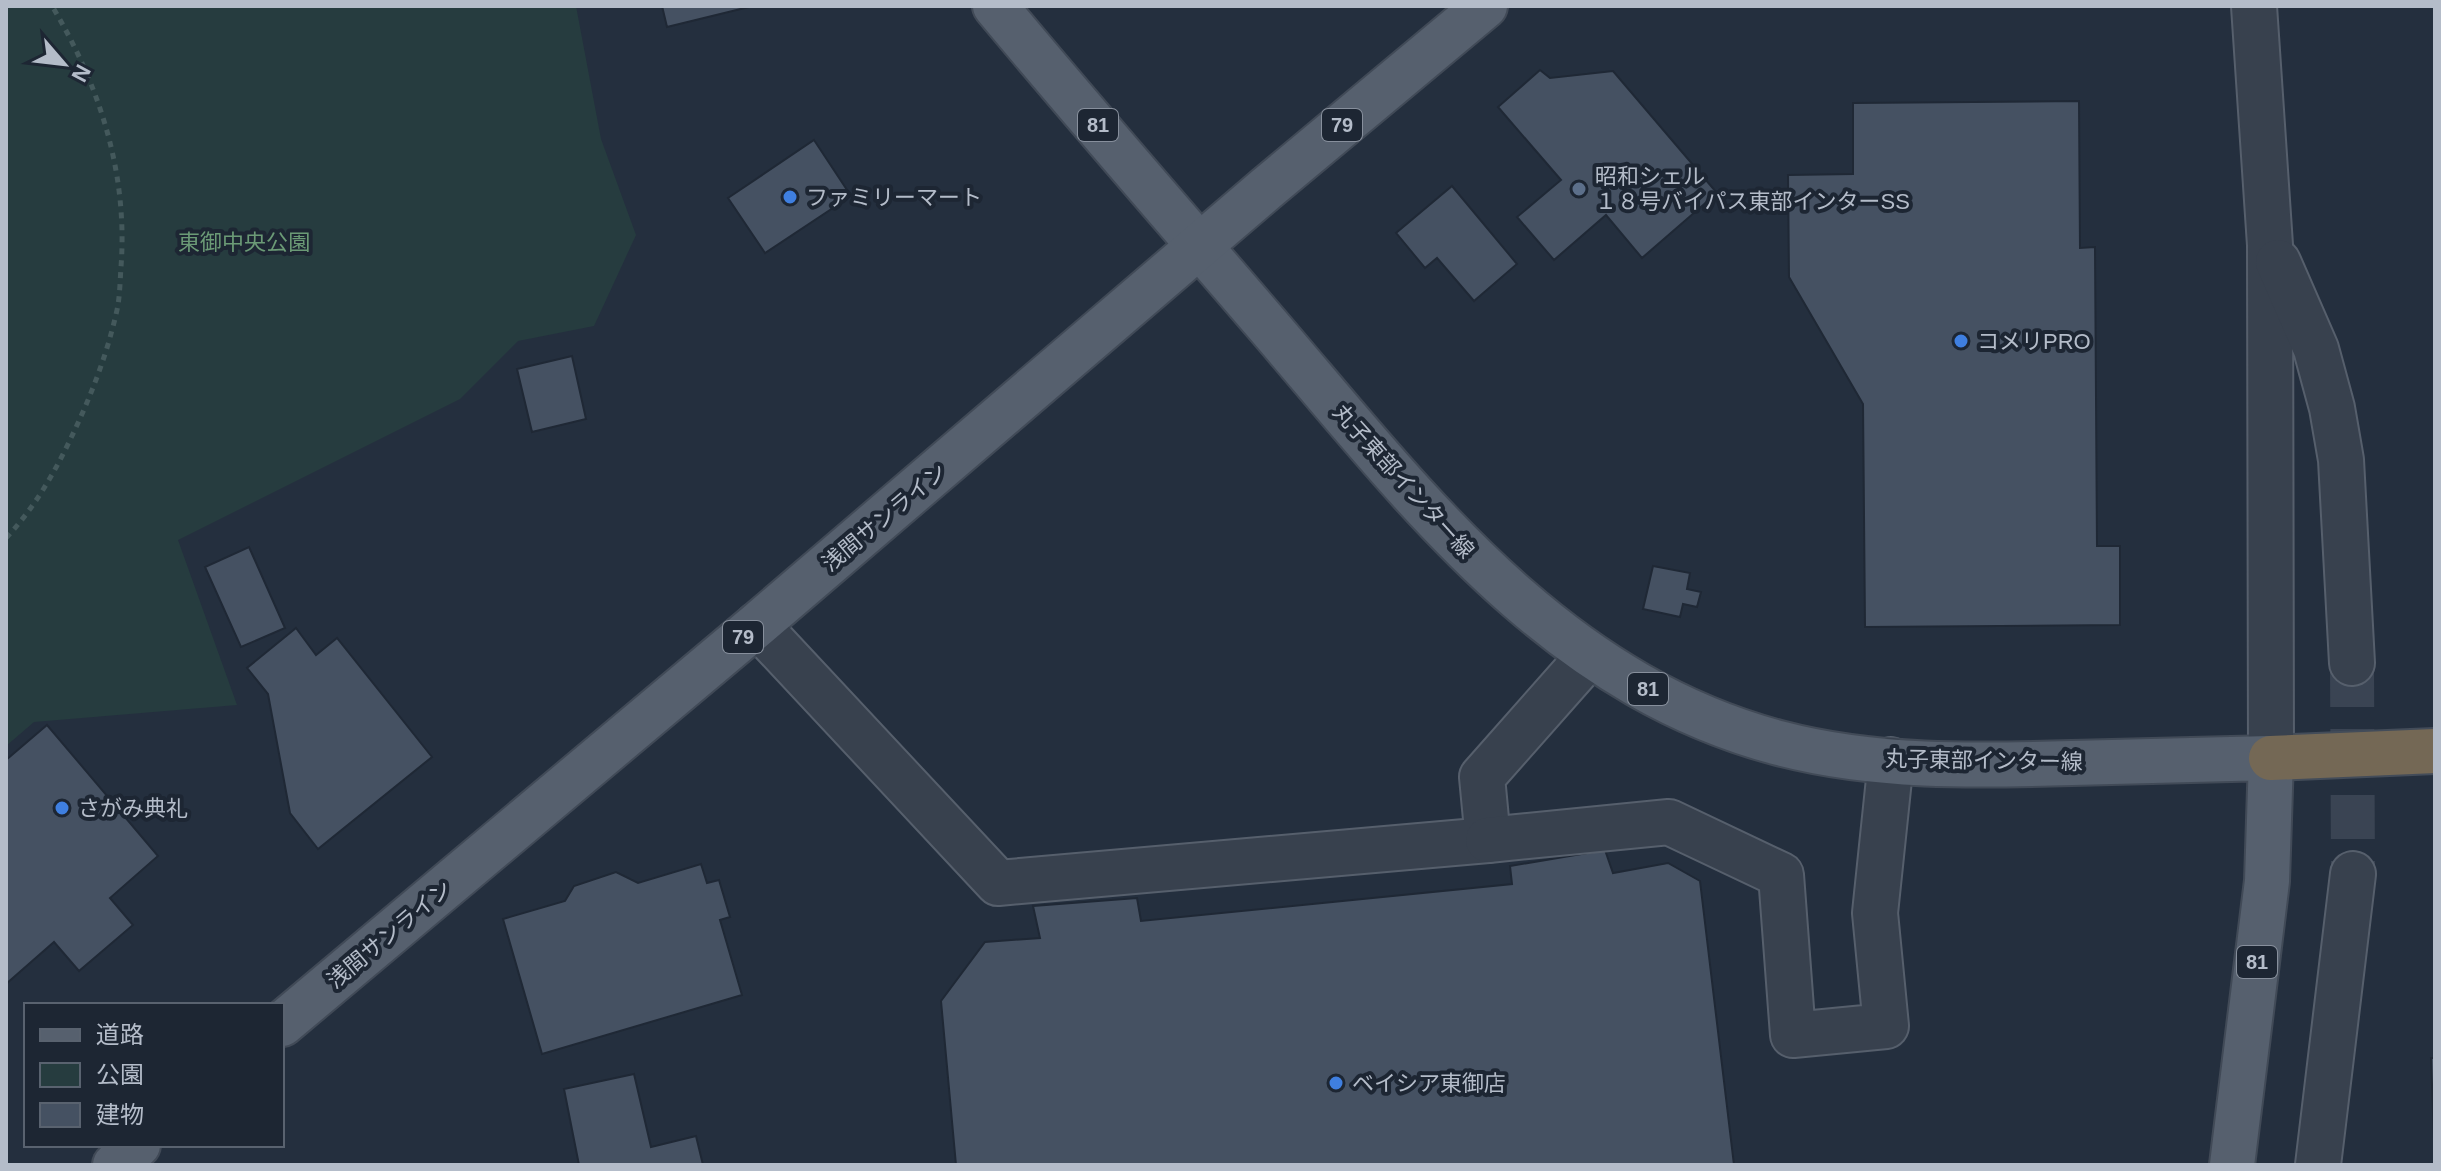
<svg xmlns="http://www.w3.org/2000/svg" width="2441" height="1171" viewBox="0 0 2441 1171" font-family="Helvetica,'Noto Sans JP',sans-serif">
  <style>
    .green { fill: #263c3f }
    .building { fill: #455162; stroke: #1f2835; stroke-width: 2 }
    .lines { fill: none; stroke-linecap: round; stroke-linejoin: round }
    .minor-tunnel { stroke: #3a4453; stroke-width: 44; stroke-dasharray: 44 22; stroke-linecap: butt }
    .minor-casing { stroke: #565f6c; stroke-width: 48 }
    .major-casing { stroke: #414a57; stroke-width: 48 }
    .highway-casing { stroke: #434c59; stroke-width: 48 }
    .path { stroke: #44595c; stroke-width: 5; stroke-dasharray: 6 6; stroke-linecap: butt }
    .minor { stroke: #38414e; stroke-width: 44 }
    .major { stroke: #56606e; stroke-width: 44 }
    .highway { stroke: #746855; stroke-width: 44 }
    .service-dot { fill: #5c6f8a; stroke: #1d2633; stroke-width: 3 }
    .shop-dot { fill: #3f7fe0; stroke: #1d2633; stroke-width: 3 }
    .labels { text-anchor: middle; stroke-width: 8; stroke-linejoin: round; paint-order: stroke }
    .shield { fill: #1d2633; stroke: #878f9c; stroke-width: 2 }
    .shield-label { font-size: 20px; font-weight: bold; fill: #b4bcc9 }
    .poi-label { font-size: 22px; fill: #b4bcc9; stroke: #1d2633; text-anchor: start }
    .park-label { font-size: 22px; fill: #6b9a76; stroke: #1d2633 }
    .street-label { font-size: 22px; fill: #b4bcc9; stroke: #1d2633 }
  </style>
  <rect width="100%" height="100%" fill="#242f3e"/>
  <path class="green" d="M6 6H576L601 139 636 235 594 326 518 341 460 399 178 540 237 705 34 722 6 746Z"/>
  <g class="building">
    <path d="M662 6H753L667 27Z"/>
    <path d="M1540 70 1550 78 1613 71 1717 193 1642 258 1606 215 1554 260 1517 217 1561 180 1498 107Z"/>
    <path d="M2079 101 2080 248 2095 247 2097 546H2120V625L1865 627 1863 404 1789 277 1788 175 1853 174V103Z"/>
    <path d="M814 140 851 196 765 253 728 198Z"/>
    <path d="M1452 186 1517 264 1474 301 1437 258 1425 268 1396 233Z"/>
    <path d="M572 356 586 419 532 432 517 369Z"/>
    <path d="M249 547 285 628 241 647 205 567Z"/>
    <path d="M1653 566 1690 573 1687 589 1701 592 1697 607 1683 604 1680 617 1643 609Z"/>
    <path d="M296 628 316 655 337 638 432 757 318 849 290 813 268 694 247 668Z"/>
    <path d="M47 725 158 856 110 898 133 925 79 971 54 942 6 984V760Z"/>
    <path d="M1605 850 1613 873 1668 863 1700 881 1734 1165H956L941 1001 985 942 1040 938 1033 906 1137 898 1141 921 1512 884 1510 866Z"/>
    <path d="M701 864 707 883 719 880 730 917 720 920 742 995 542 1054 503 919 565 901 574 886 616 872 638 883Z"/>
    <path d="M2431 1058H2435V1165Z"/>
    <path d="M634 1074 651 1147 696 1136 703 1165H579L564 1089Z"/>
  </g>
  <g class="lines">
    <path class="minor-tunnel" d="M2352 663 2353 874"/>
    <defs>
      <g id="minor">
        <path d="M2254 6 2270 245 2271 758"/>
        <path d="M2278 262 2316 349 2332 408 2341 460 2352 663"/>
        <path d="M757 625 998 883 1488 840 1482 777 1589 656"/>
        <path d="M1488 840 1669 822 1781 875 1793 1035 1886 1026 1875 913 1891 760"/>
        <path d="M2318 1165 2353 874"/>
      </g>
      <g id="major">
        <path d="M995 6C1083 112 1174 216 1264 321 1411 492 1549 682 1779 743 1873 768 1975 766 2072 763 2138 761 2205 760 2271 758L2267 881 2232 1165"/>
        <path d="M282 1024 757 625 1267 188 1485 6"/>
        <path d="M115 1165 138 1145"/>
      </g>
      <path id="highway" d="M2271 758 2435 751"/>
    </defs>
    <use href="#minor" class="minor-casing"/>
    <use href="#major" class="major-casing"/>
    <use href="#highway" class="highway-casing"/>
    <path class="path" d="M6 538C40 502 62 459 82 414 97 380 109 346 117 310 120 296 120 281 121 267 128 174 100 86 52 6"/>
    <use href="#minor" class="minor"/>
    <use href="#major" class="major"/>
    <use href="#highway" class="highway"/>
  </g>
  <circle class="service-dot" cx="1579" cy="189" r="8"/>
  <g class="shop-dot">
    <circle cx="790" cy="197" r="8"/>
    <circle cx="1961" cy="341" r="8"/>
    <circle cx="62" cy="808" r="8"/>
    <circle cx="1336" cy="1083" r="8"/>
  </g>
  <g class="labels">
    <g class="shield">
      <rect x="1078" y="109" width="40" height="32" rx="6"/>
      <rect x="1322" y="109" width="40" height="32" rx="6"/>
      <rect x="723" y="621" width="40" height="32" rx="6"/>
      <rect x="1628" y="673" width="40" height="32" rx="6"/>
      <rect x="2237" y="946" width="40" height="32" rx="6"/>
    </g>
    <g class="shield-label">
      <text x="1098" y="132">81</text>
      <text x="1342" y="132">79</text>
      <text x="743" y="644">79</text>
      <text x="1648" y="696">81</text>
      <text x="2257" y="969">81</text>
    </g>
    <g class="poi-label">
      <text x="1595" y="184">昭和シェル<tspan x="1595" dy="25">１８号バイパス東部インターSS</tspan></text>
      <text x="806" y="205">ファミリーマート</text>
      <text x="1977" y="349">コメリPRO</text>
      <text x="78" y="816">さがみ典礼</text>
      <text x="1352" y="1091">ベイシア東御店</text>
    </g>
    <g class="park-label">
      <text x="244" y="250">東御中央公園</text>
    </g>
    <g class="street-label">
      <text transform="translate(1404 481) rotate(48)" y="8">丸子東部インター線</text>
      <text transform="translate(884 517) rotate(-40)" y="8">浅間サンライン</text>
      <text transform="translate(1984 760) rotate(1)" y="8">丸子東部インター線</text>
      <text transform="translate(389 934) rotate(-40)" y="8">浅間サンライン</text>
    </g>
  </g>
  <rect width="2441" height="1171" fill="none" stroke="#b4bcc9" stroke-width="16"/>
  <rect x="24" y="1003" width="260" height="144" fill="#1d2633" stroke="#59626f" stroke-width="2"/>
  <rect x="40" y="1029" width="40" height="12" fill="#56606e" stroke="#59626f" stroke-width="2"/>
  <text x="96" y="1043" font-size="24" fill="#b4bcc9">道路</text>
  <rect x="40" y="1063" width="40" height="24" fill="#263c3f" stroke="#59626f" stroke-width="2"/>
  <text x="96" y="1083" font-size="24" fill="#b4bcc9">公園</text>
  <rect x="40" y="1103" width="40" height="24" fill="#455162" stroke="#59626f" stroke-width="2"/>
  <text x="96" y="1123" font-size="24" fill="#b4bcc9">建物</text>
  <g transform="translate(64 64) rotate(118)" stroke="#1d2633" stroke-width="6" paint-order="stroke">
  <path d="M0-6L14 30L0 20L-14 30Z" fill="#b4bcc9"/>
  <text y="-12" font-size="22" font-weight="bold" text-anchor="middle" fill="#b4bcc9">N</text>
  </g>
</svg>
